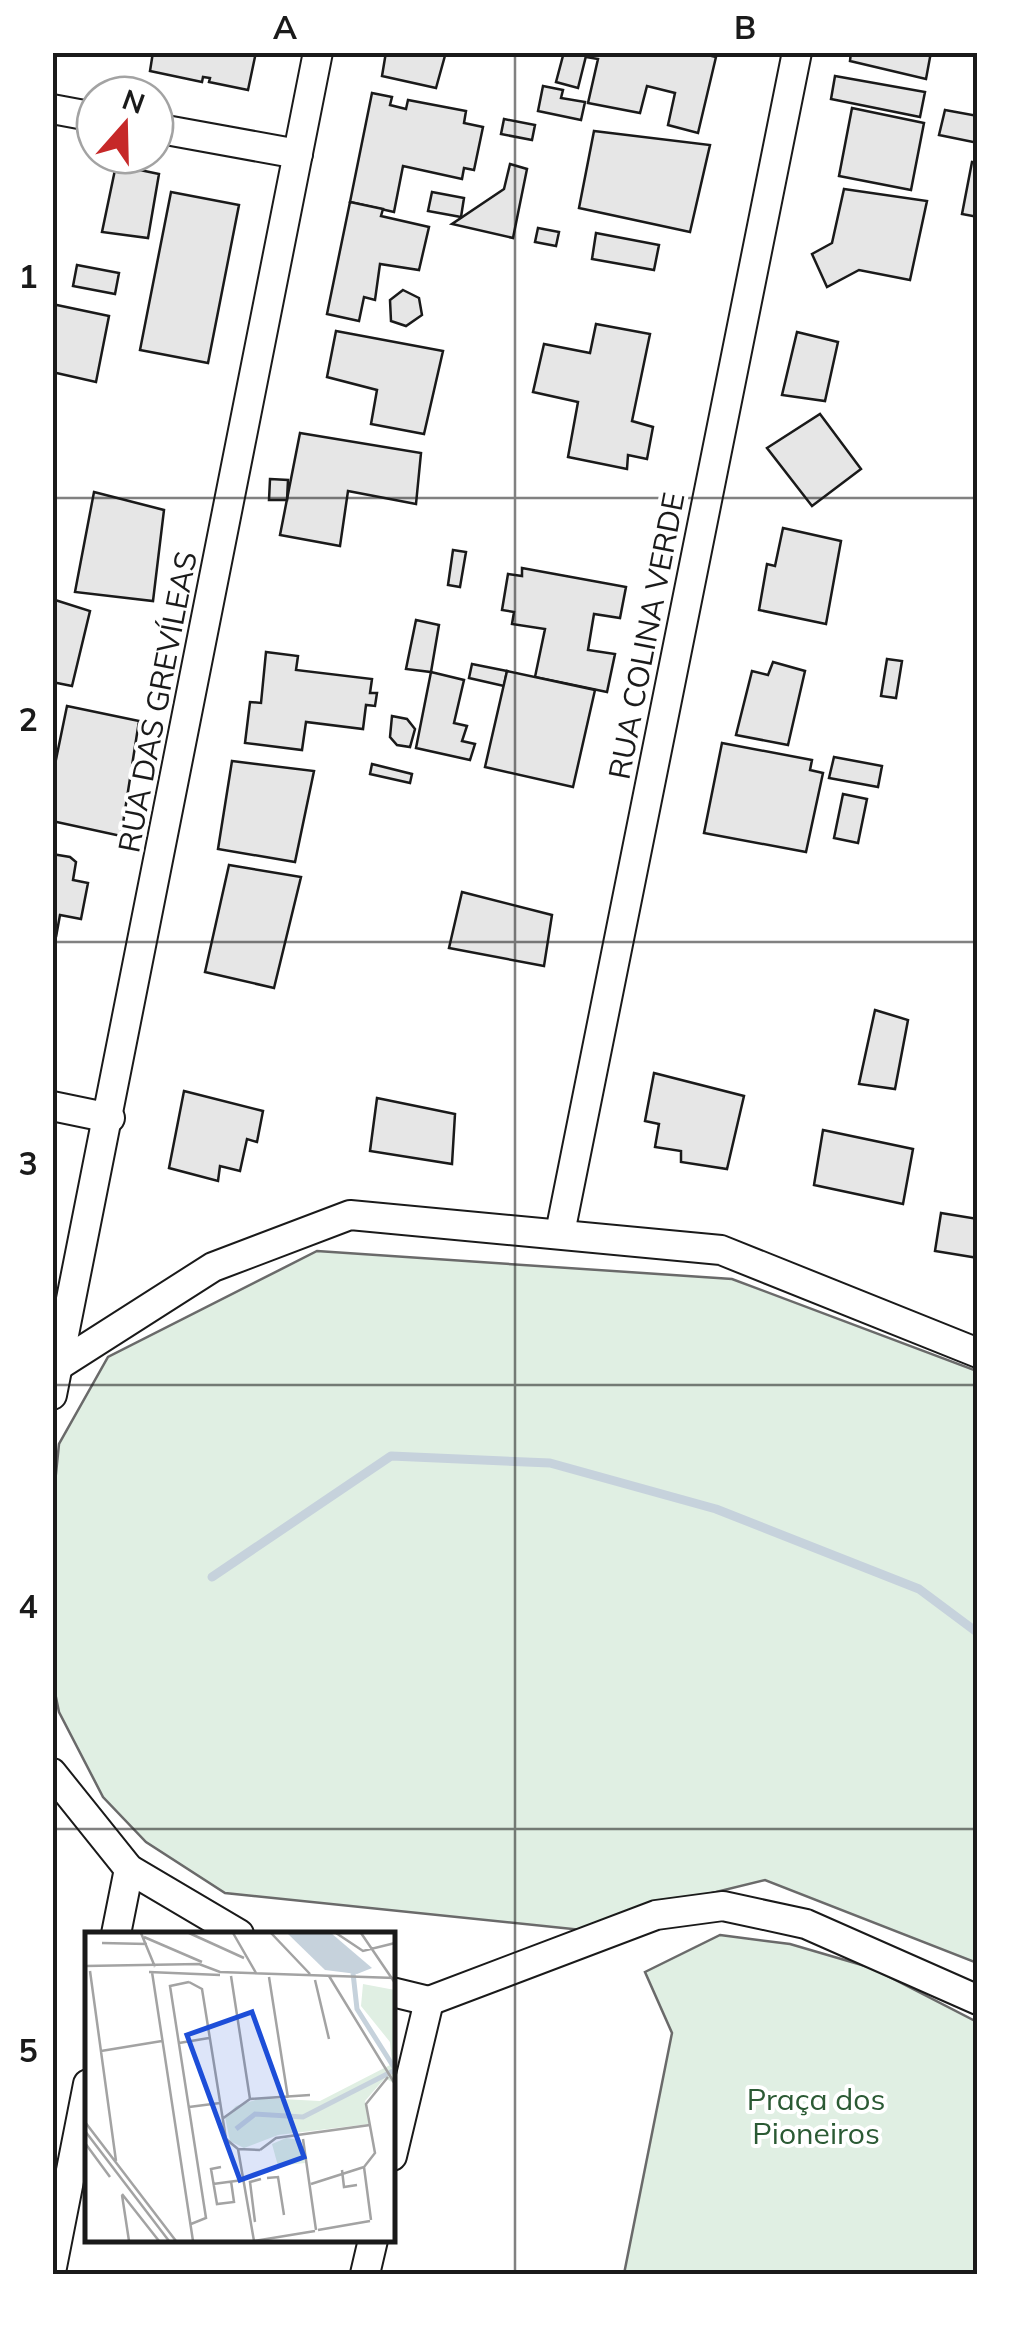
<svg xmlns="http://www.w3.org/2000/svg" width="1030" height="2327" viewBox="0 0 1030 2327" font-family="Mulish,sans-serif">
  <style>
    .green { fill: #e0efe3; stroke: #6a6a6a; stroke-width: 2.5 }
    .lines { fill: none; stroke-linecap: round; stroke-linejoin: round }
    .stream { stroke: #c6d2dc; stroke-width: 9 }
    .building { fill: #e6e6e6; stroke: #1a1a1a; stroke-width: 2.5 }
    .minor-casing { stroke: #1a1a1a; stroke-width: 32 }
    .minor { stroke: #fff; stroke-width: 28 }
    .grid { fill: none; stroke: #1a1a1a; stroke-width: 2.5; stroke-opacity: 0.55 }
    .labels { text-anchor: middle; stroke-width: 8; stroke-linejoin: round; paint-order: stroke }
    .street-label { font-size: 30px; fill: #1a1a1a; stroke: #fff }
    .park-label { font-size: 30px; fill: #2b5a34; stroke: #fff }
    .inset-river { fill: none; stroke: #c6d2dc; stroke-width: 5 }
    .inset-road { fill: none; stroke: #a3a3a3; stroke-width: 2.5 }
    .view { fill: #1d4ed8; fill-opacity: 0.15; stroke: #1d4ed8; stroke-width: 5 }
    .inset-edge { fill: none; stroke: #1a1a1a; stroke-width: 5 }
    .neatline { fill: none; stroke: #1a1a1a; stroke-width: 4 }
    .grid-label { font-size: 32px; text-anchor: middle; font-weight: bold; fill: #1a1a1a }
  </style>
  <rect width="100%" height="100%" fill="#fff"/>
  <g class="green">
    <path d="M317 1251 732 1279 977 1371V1963L765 1880 626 1914 582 1930 225 1893 146 1842 103 1797 59 1712 52 1678V1512L59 1444 108 1357Z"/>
    <path d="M720 1935 790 1944 872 1968 977 2022V2274H624L672 2033 645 1972Z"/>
  </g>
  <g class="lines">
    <path class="stream" d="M212 1577 391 1456 550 1463 716 1509 919 1589 978 1633"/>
  </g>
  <g class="building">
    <path d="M153 52H256L248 90 209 82 210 78 203 77 202 82 150 71Z"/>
    <path d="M386 52H446L436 88 382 76Z"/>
    <path d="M564 52 586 56 578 88 556 82Z"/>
    <path d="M587 52H695L716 57 698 133 668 125 675 93 647 86 640 113 588 103 598 59 586 57Z"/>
    <path d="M851 52H931L926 79 850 61Z"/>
    <path d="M835 76 925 92 920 117 831 99Z"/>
    <path d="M543 86 563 90 561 98 585 102 581 120 538 111Z"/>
    <path d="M372 93 392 97 390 105 406 109 408 100 466 111 464 123 483 127 474 170 464 168 462 179 403 166 394 212 350 202Z"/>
    <path d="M852 108 924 123 911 190 839 176Z"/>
    <path d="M945 110 978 116V143L939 135Z"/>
    <path d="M504 119 535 125 532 140 501 134Z"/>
    <path d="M594 131 710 145 690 232 579 208Z"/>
    <path d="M972 162 978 163V217L962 214Z"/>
    <path d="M510 164 527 169 513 238 452 224 504 189Z"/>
    <path d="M116 165 159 174 148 238 102 232Z"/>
    <path d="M844 189 927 201 910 280 859 270 827 287 812 254 832 243Z"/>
    <path d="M171 192 239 205 208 363 140 350Z"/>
    <path d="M432 192 464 198 461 217 428 211Z"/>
    <path d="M350 202 383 209 381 216 429 227 419 270 380 264 375 300 364 297 359 321 327 314Z"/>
    <path d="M538 228 559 232 556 246 535 242Z"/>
    <path d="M596 233 659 245 654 270 592 259Z"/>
    <path d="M77 265 119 273 115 294 73 286Z"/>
    <path d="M403 290 419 298 422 315 406 326 391 321 390 300Z"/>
    <path d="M52 304 109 316 96 382 52 372Z"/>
    <path d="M596 324 650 334 632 421 653 427 647 459 628 455 627 469 568 457 578 402 533 392 544 344 590 353Z"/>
    <path d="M336 331 443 351 424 434 371 424 377 390 327 377Z"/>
    <path d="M797 332 838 342 825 401 782 395Z"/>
    <path d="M820 414 861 469 812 506 767 448Z"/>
    <path d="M300 433 421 453 416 504 348 491 340 546 280 535Z"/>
    <path d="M270 479 288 480 287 500H269Z"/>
    <path d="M94 492 164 510 153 601 75 592Z"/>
    <path d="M783 528 841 541 826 624 759 610 767 564 775 566Z"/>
    <path d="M453 550 466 552 460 587 448 585Z"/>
    <path d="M522 568 626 587 620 618 594 614 588 650 615 654 607 692 535 677 545 629 512 624 514 612 502 610 508 574 522 576Z"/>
    <path d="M52 599 90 611 72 686 52 682Z"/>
    <path d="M416 620 439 625 431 672 406 669Z"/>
    <path d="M266 652 298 656 296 670 372 679 370 693H377L375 706 366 705 363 729 306 722 302 750 245 743 250 702 261 703Z"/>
    <path d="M887 659 902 661 896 698 881 696Z"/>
    <path d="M773 662 805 671 788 745 736 735 752 671 768 675Z"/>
    <path d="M472 664 507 671 504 686 469 678Z"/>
    <path d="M507 671 595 690 573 787 485 767Z"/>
    <path d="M431 672 464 680 454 723 467 726 462 741 475 744 470 760 416 748Z"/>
    <path d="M67 706 139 721 121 836 52 821V779Z"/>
    <path d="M392 716 407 719 415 729 410 747 397 745 390 737Z"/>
    <path d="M722 743 812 760 810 770 823 773 806 852 704 833Z"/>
    <path d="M834 757 882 766 878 787 829 778Z"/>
    <path d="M232 761 314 771 295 862 218 849Z"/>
    <path d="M372 764 412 774 410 783 370 774Z"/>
    <path d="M843 794 867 799 858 843 834 838Z"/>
    <path d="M52 854 70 857 76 862 73 880 88 883 81 919 60 915 56 937Z"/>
    <path d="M229 865 301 877 274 988 205 972Z"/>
    <path d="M462 892 552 915 544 966 449 948Z"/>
    <path d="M875 1010 908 1020 895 1089 859 1084Z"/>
    <path d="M654 1073 744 1096 727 1169 681 1162V1151L655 1147 659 1124 645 1121Z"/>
    <path d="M184 1091 263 1111 257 1142 247 1139 240 1171 220 1166 218 1181 169 1168Z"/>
    <path d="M377 1098 455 1114 452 1164 370 1151Z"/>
    <path d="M823 1130 913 1149 903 1204 814 1185Z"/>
    <path d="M941 1213 978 1219V1258L935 1251Z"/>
  </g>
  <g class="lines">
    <defs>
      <g id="minor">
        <path d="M52 109 95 117"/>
        <path d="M155 128 298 154"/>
        <path d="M52 1106 110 1118"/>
        <path d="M560 1233 797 52"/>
        <path d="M61 1364 213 1267 350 1215 721 1250 978 1353"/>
        <path d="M52 1395 318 52"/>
        <path d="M52 1773 129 1869 239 1934"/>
        <path d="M116 1934 129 1869"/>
        <path d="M392 1992 429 2001"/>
        <path d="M429 2001 656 1915 723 1906 806 1924 978 2000"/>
        <path d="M392 2156 429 2001"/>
        <path d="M52 2267 88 2084"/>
        <path d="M365 2274 373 2240"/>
      </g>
    </defs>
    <use href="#minor" class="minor-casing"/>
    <use href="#minor" class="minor"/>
  </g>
  <path class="grid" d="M515 52V2274M52 498H978M52 942H978M52 1385H978M52 1829H978"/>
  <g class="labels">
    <g class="street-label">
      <text transform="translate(647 636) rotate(-79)" y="10">RUA COLINA VERDE</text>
      <text transform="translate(158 702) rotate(-79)" y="10">RUA DAS GREVÍLEAS</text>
    </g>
    <g class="park-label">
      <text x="816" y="2110">Praça dos<tspan x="816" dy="34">Pioneiros</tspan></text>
    </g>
  </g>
  <g transform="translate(85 1932)">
    <rect width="310" height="310" fill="#fff"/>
    <path d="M278 52 310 58V152L300 146 280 169 284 192 193 203 159 216 145 209 140 185 151 174 177 166 235 169 307 132 305 110 276 74ZM201 206 216 208 220 231 193 234 187 212Z" fill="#e0efe3"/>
    <path d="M202 1H246L287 36 272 42 240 38Z" fill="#c6d2dc"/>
    <path class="inset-river" d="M268 41 272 77 310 137M151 197 170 182 218 185 310 138"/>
    <path class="inset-road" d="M56 1 70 35M104 1 159 26M148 1 171 41M186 1 225 42M251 1 278 19 310 11M276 1 310 51M59 5 117 30M17 11 62 12M0 34 114 32 135 40 310 46M5 39 31 229M64 40 135 43M67 40 108 309M146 44 165 167M244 44 310 152M184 45 203 166M230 48 244 107M104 50 85 54 121 286 106 292M104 50 117 57 141 207 153 217 175 218M94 111 124 106M16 119 77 109M104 175 135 171M137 187 165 167 225 163M0 190 91 309M0 199 84 309M218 207 231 298M0 211 25 245M153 217 169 309M175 218 191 206 285 193M136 235 126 237 132 272 149 270 146 249M257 238 259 255 272 253M182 246 193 245 199 283M128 252 158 248M226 252 279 235M37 262 74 309M37 263 44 309M286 288 279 235 290 221 281 172 303 145M170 290 165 250 176 247M233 298 285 289M169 309 230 299"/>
    <path class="view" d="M167 80 219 225 155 248 102 103Z"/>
    <rect width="310" height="310" class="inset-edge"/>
  </g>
  <rect width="1030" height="2327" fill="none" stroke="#ffffff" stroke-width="110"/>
  <g transform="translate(125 125) rotate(20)"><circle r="48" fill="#ffffff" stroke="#a3a3a3" stroke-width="2.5"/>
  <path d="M0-8L18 38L0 25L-18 38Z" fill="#c62828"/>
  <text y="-15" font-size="28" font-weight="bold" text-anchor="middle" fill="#1a1a1a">N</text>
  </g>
  <rect x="55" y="55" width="920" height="2217" class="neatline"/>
  <g class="grid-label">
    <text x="285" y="39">A</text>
    <text x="745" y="39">B</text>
    <text x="28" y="288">1</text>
    <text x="28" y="731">2</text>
    <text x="28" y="1175">3</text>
    <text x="28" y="1618">4</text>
    <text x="28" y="2062">5</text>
  </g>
</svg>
